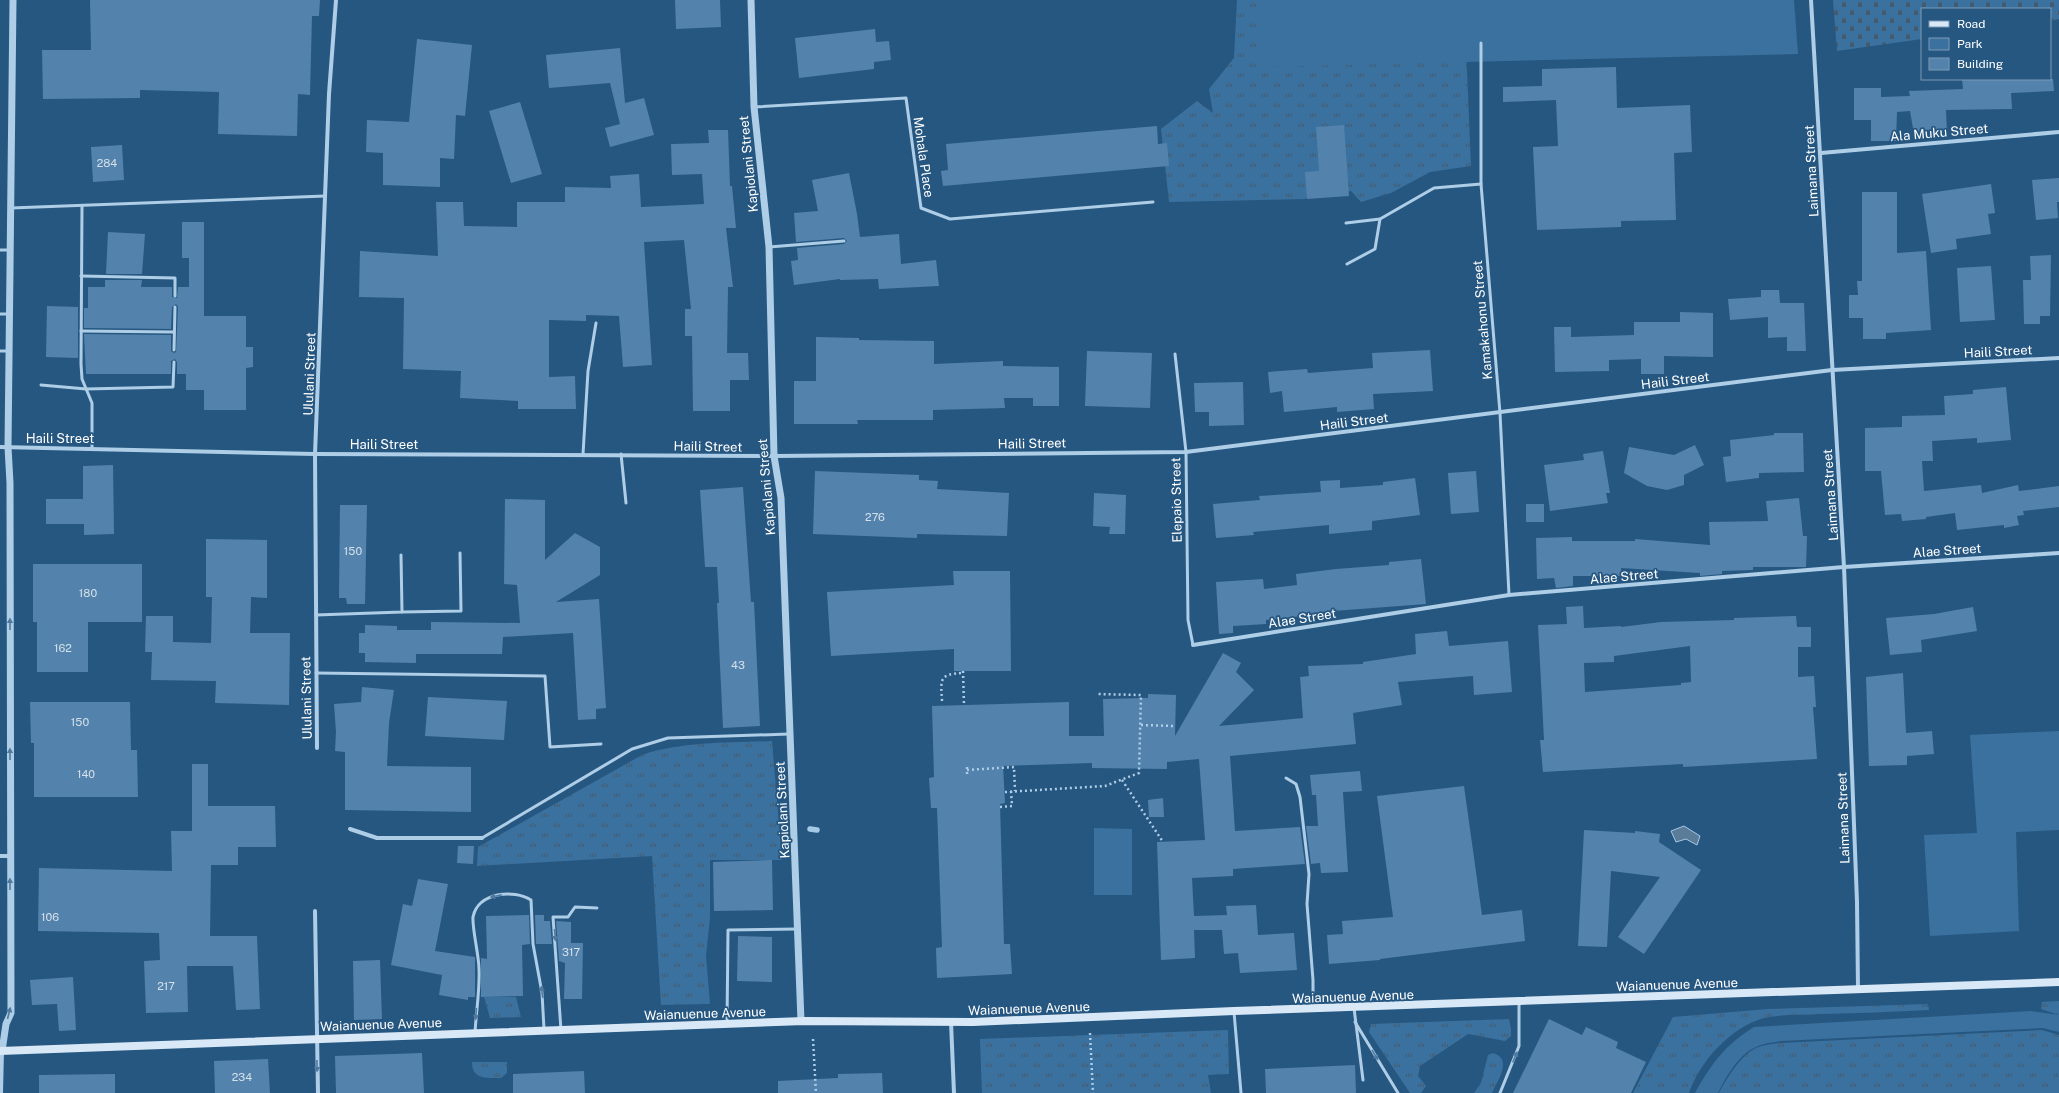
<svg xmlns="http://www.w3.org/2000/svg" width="2059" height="1093" viewBox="0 0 2059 1093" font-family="'Public Sans',sans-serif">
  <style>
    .grass { fill: url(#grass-tufts) }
    .cemetery { fill: url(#cemetery-stones) }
    .park { fill: #3b719f }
    .water { fill: #5a7c99; stroke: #a3c9e7 }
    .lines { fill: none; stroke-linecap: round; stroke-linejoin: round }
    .stream { stroke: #a3c9e7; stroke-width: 5.5 }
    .building { fill: #5383ac; fill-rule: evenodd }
    .path { stroke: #aecde6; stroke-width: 2.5; stroke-dasharray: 2 3; stroke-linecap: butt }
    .service { stroke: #aecde6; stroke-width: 3 }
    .minor { stroke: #aecde6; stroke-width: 4 }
    .tertiary { stroke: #aecde6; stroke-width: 7 }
    .secondary { stroke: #d8e8f6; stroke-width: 8 }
    .oneway { fill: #4f7a9f }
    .labels { text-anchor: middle; stroke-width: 3.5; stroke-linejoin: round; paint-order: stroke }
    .number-label { font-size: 11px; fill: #d4e0ea }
    .street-label { font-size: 13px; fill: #fff; stroke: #265781 }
  </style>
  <defs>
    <pattern id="grass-tufts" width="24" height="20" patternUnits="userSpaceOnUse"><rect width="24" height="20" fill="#3b719f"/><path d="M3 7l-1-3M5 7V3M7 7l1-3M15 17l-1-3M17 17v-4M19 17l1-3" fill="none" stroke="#455b6d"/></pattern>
    <pattern id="cemetery-stones" width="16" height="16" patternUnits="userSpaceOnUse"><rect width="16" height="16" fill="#3b719f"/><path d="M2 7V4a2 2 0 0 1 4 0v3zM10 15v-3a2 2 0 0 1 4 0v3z" fill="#455b6d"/></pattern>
  </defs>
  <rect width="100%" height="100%" fill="#265781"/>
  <g class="grass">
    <path d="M1237 0H1464L1471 166 1430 172 1391 193 1361 202 1351 191 1304 199 1169 202 1161 129 1197 101 1213 113 1209 89 1234 58Z"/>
    <path d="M772 741 782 860H710V918L706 956 710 1004 661 1005 652 856 477 866 478 847 642 755C683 741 730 743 772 741Z"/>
    <path d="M484 997H516L521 1017 490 1018Z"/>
    <path d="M2059 1001V1015L2041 1009 2042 1002Z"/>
    <path d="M1928 1004 1929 1010C1893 1012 1858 1013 1822 1014 1804 1015 1782 1014 1764 1018 1731 1027 1700 1061 1689 1093H1633L1673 1017 1768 1009Z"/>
    <path d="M1509 1019 1511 1029V1036L1505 1041 1468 1034 1420 1066 1418 1076 1426 1086 1421 1093H1410L1369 1032 1371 1024Z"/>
    <path d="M1228 1030 1229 1074 1208 1075 1211 1093H982L980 1039Z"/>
    <path d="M2042 1030 2059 1035V1093H1719C1727 1078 1740 1056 1756 1048 1763 1045 1773 1044 1781 1043Z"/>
    <path d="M1493 1053C1513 1059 1498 1080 1492 1093H1474L1481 1083 1488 1055Z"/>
    <path d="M472 1062H507V1073L501 1078C487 1078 472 1080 472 1062Z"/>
  </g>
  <path class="cemetery" d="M1833 0H2059V19L2050 21V9H1922V39L1837 51Z"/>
  <g class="park">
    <path d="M1257 0H1794L1798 54 1260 67Z"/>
    <path d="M2059 731V830L2016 832 2019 931 1930 936 1924 835 1977 833 1970 735Z"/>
    <path d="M1094 828 1132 829V895H1094Z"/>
    <path d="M2031 1011 2059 1015V1032L2043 1028 1781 1041C1773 1043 1763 1043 1756 1047 1738 1055 1726 1077 1718 1093H1695C1712 1063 1724 1046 1754 1027Z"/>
  </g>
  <path class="water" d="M1684 826 1700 836 1697 845 1686 839 1676 842 1671 831Z"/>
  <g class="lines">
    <path class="stream" d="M810 829 817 830"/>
  </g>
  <g class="building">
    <path d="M90 0H320L319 16H312L310 95 298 94 297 136 218 134 219 92 140 90V98L43 99 42 50H91Z"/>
    <path d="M675 0H720L721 27 676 29Z"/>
    <path d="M875 29 876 42 889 41 891 60 874 62V69L799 78 795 38Z"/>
    <path d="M417 39 472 45 465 116 456 115 454 159 440 158V187L383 185V153L366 152 367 120 409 122Z"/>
    <path d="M620 48 625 103 644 98 654 135 610 147 605 128 620 124 610 83 549 88 546 55Z"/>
    <path d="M1616 67 1617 108 1690 105 1692 152 1674 153 1676 220 1621 221V227L1537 230 1533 147 1558 146 1556 100 1503 102V87L1542 86V69Z"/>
    <path d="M1962 79H2053L2054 91 2011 93 2012 109 1946 110 1947 133 1914 134 1910 111 1897 112 1896 141H1871V120H1854V88H1881V97L1910 96 1909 91 1963 89Z"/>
    <path d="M520 102 542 174 511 183 489 111Z"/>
    <path d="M1344 125 1349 196 1307 199 1305 172 1319 171 1316 127Z"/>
    <path d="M1157 126 1158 144 1167 143 1169 166 943 186 941 171 948 170 946 144Z"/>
    <path d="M708 130H728L730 186H732L736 228H726L733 287H728L727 353H748L749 380H730V411H693L692 336H685V309H691L684 240 644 242 652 365 623 367 619 316 586 315V321L549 320V377L575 376 576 409H518V401L460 398 461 371 403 369 404 298 359 297 360 251 438 256 436 202H463L464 226 517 227V202H565V187L611 188 610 176 639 174 641 207 704 204 702 174 672 175 671 144 709 143Z"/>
    <path d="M122 145 124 180 93 182 91 147Z"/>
    <path d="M849 173 857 214 860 237 899 234 901 264 936 260 939 286 879 289 878 279 840 280V279L794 285 791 261 798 260 797 248 844 244 847 241 844 238 796 242 794 213 818 211 812 180Z"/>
    <path d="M2059 178V202H2057L2058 218 2036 220 2032 180Z"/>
    <path d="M1991 184 1995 213 1988 214 1991 234 1956 239 1957 249 1931 253 1922 194Z"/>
    <path d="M1862 192H1897V253L1926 251 1931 330 1886 333V339H1863V318H1849V295H1858L1857 281H1862Z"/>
    <path d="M182 222H204V316H246V347H253V367L246 368V410H204V390H186V374H177V362L175 359 171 361V374H86L84 334 171 335V351L174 353 176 352 178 307 176 304 172 307 171 329 84 328V308H88V287H105V280H142L141 287H172V297L177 298 178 287H189V258H182Z"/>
    <path d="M108 232 145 234 142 274H106Z"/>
    <path d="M2051 255 2050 316H2040V324H2024L2023 280H2031L2030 256Z"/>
    <path d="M1991 266 1995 320 1960 322 1957 268Z"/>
    <path d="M1761 290H1779L1780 303H1804L1806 351H1787V337L1768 338V317L1730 320 1728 299 1761 297Z"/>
    <path d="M47 306 78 307V358L46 357Z"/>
    <path d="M1680 312 1713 313V357L1664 356V374H1641V359L1609 360V371L1555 372 1554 327H1571V337L1634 335V322H1680Z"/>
    <path d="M816 337 859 338V340L934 341V364L1003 361V366L1059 367V406H1033V398H1004L1005 408 933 410V420H857L858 424H794V381H816Z"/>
    <path d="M1430 350 1433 391 1373 394 1374 409 1337 412V407L1284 412 1282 391 1270 393 1268 372 1307 369 1308 373 1373 368 1372 353Z"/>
    <path d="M1087 351 1152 353 1150 408 1085 406Z"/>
    <path d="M1243 382 1244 425 1209 426V412H1195L1194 383Z"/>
    <path d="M2006 387 2011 440 1977 443V438L1932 441 1933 461H1922L1924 491 1981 485 1982 493 2018 485 2019 491 2059 486V507L2023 511 2024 515 2017 516 2019 525 2004 528V525L1957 530 1955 513 1926 517V519L1902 521 1901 514 1885 515 1881 471H1865V428L1902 427V416L1945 415 1944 396 1973 394V390Z"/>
    <path d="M1774 433H1803L1804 472 1759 473V478L1726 482 1723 457 1731 456 1730 440 1774 435Z"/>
    <path d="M1695 445 1704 465 1684 475V485L1667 490 1647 486 1624 473 1629 447 1674 455Z"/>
    <path d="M1603 451 1610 493H1606L1608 503 1550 511 1544 465 1584 460 1583 454Z"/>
    <path d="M113 465 114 534 84 535V524H46V499H83V466Z"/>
    <path d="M815 471 919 475V480L938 481 937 489 1009 493 1007 536 917 534V538L813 534Z"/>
    <path d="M1476 471 1479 512 1451 514 1448 473Z"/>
    <path d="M1415 478 1420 515 1372 521V530L1329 534V525L1253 532 1254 535 1216 538 1213 504 1260 500 1259 496 1321 492 1320 481 1340 480V488L1383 485V482Z"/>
    <path d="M743 487 751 602H754L760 726 723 728 717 603H719L717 567H705L700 490Z"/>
    <path d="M1094 493 1126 495 1125 534H1109L1110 527 1093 526Z"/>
    <path d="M1799 498 1803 536H1807L1806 567H1753V570L1722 571V574L1700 576V573L1621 568 1622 576H1573V586L1556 588 1554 578 1537 579 1536 538 1572 537V541H1635V539L1710 545 1709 522 1768 521 1766 501Z"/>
    <path d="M505 499 545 500V560L575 533 600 547V575L556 602 599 599 606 708 596 709V719L578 720 573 633 503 637 502 654H416V663L365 662V653H359V633H365V625L397 626V630H431V622L520 623 517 585 504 584Z"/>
    <rect x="1526" y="504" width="18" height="18"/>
    <path d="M340 505H367L365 604H347L346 598H339Z"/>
    <path d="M206 539 267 540V598L251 597 250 633H290L289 705 215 703 216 681 151 680 152 652H145L146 616H173V642L211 643 212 597H206Z"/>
    <path d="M1421 559 1426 604 1320 612 1321 614 1266 620V624L1233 626V633L1219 634 1216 582 1263 579 1264 589 1297 585 1296 574 1336 569 1389 565V562Z"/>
    <path d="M33 564H142V622H88V672H37V622H33Z"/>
    <path d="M953 571H1010L1011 671H954V649L831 656 827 592 954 585Z"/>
    <path d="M1583 606 1584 628 1621 626V627L1661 622 1734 620V618L1796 616 1797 627H1811V647H1798V677L1814 676 1816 707H1813L1817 759 1683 767V764L1543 772 1540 740H1544L1538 625 1567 624 1566 607ZM1690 646 1691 682 1681 683V685L1585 692 1584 663 1614 662V656Z"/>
    <path d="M1973 607 1977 631 1921 640 1922 652 1890 655 1886 618 1934 614Z"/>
    <path d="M1447 631 1449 646 1508 641 1512 692 1474 695 1473 676 1398 682 1402 705 1353 713 1356 744 1230 756 1235 831 1300 827 1305 864 1233 869V876L1192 878 1194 916 1227 915 1226 906 1256 905 1258 935 1294 933 1297 970 1240 973 1238 953 1224 954 1222 930H1194L1195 958 1161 960 1157 842 1205 840 1199 759 1167 762V769L1092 768V763L1003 766 1005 803 1000 804 1004 944H1010L1012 974 937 978 936 948 942 947 937 808H931L929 778 934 777 932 706 1069 702V736H1104L1103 699 1148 698V694L1176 695 1175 736 1223 653 1241 663 1236 672 1254 690 1219 726 1303 718 1300 677 1309 676 1308 666 1363 664V662L1416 654 1415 634Z"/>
    <path d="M1903 673 1906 733 1932 731 1934 754 1907 756V765L1869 766 1866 677Z"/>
    <path d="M362 687 394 690 389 723 387 766 471 767V812L345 810V752L335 751 336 732 334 704 361 702Z"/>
    <path d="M428 697 507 701 504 740 425 736Z"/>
    <path d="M30 702H130L131 750H137L138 797H34V743H31Z"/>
    <path d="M192 764H208V806H275L276 847H238V865H211L210 936H257L260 1009 236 1010 233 966H187L188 1012 146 1013 144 961 160 960 159 933 38 931 39 868 172 871 171 831H192Z"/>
    <path d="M1360 771 1362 791 1343 792 1348 872 1321 873 1320 863 1311 864 1306 826H1318L1316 795H1312L1310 775Z"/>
    <path d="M1464 786 1482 915 1522 910 1525 941 1380 959V960L1329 964 1327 935 1343 934 1342 921 1393 917 1377 796Z"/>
    <path d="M1163 798 1164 817H1149L1148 800Z"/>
    <path d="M1584 830 1635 833V831L1660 834 1659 842 1701 870 1644 954 1618 937 1660 877 1611 871 1607 947 1578 946Z"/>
    <path d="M458 846H474L473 864 457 863Z"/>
    <path d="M772 860 773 910 714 911 713 862Z"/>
    <path d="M418 879 448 884 435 951 475 957V997H468V1000L439 995 442 975 391 965 403 904 412 906Z"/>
    <path d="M529 915 530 944 522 945 523 996 481 997V958L487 959 486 916Z"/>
    <path d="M535 915H544V921H550L552 944H536Z"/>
    <path d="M556 921 571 922V943H583L582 999H564L565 963 559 961Z"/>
    <path d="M738 936 772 937V982L737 981Z"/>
    <path d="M380 960 382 1019 354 1020 353 961Z"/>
    <path d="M73 977 76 1030 59 1031 57 1004 32 1005 30 980Z"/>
    <path d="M1549 1019 1582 1035 1586 1027 1618 1042 1616 1048 1646 1062 1631 1093H1513Z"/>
    <path d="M422 1053 424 1093H336L335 1056Z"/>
    <path d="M268 1059 270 1093H215L214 1061Z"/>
    <path d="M1355 1065 1356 1093H1266L1265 1069Z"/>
    <path d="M584 1071 585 1093H513V1074Z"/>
    <path d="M882 1073 883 1093H778V1081L838 1078V1074Z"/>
    <path d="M115 1074V1093H39V1075Z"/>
  </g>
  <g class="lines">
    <g class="path">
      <path d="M963 671 964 705"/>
      <path d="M942 701C941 680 938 674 963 673"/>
      <path d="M1141 725 1175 726"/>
      <path d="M967 767V776"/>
      <path d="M967 770 1014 767 1015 791"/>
      <path d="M1122 780 1163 842"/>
      <path d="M1005 792 1105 786 1139 773 1141 695 1096 694"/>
      <path d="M1000 807 1012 806 1011 791"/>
      <path d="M1090 1033 1093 1093"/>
      <path d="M813 1039 816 1093"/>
    </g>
    <g class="service">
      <path d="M1481 43V184L1500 413 1509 595"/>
      <path d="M754 107 906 98 921 208 950 219 1153 202"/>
      <path d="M82 206 81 364 82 379 92 403V448"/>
      <path d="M11 208 325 196"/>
      <path d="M1346 223 1380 219 1434 188 1481 184"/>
      <path d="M769 247 844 241"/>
      <path d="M0 250H10"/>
      <path d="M1347 264 1375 249 1380 219"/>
      <path d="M81 276 175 278V296"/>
      <path d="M0 314H8"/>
      <path d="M81 331 174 332"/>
      <path d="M174 350 175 307"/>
      <path d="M0 351H9"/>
      <path d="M1175 354 1186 452 1188 620 1193 645"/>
      <path d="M41 385 86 389 173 387 174 362"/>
      <path d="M583 454 588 371 596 323"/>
      <path d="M621 454 626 503"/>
      <path d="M402 612 461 611 460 553"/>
      <path d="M316 615 402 612 401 555"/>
      <path d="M316 673 545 676 550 747 601 744"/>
      <path d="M1286 778 1296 784 1300 797 1309 874 1307 904 1313 980V1007"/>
      <path d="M482 838 632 749 668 738 789 734"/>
      <path d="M1354 1008 1363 1080"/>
      <path d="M1234 1012 1241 1093"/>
      <path d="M1355 1022 1398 1093"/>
      <path d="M727 1024 728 930 797 929"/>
      <path d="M561 1030 553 917H568L575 907 597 908"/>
      <path d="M475 1033C476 1012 480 990 479 969 479 956 472 928 473 917 478 892 514 889 531 900L533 944 542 993 544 1029"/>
      <path d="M1500 1093 1519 1046V1002"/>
    </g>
    <g class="minor">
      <path d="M1811 0 1844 567 1857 902 1858 989"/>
      <path d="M1821 153 2059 132"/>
      <path d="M0 447 315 454 774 456 1186 452 1832 370 2059 358"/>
      <path d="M1193 645 1509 595 1844 567 2059 553"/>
      <path d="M317 748 315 454 329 94 336 0"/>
      <path d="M350 829 377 838H482"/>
      <path d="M0 856H10"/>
      <path d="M315 911 318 1093"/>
      <path d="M951 1022 954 1093"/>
      <path d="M1 1093 2 1051"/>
    </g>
    <g class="tertiary">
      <path d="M751 0 754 107 769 247 774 456 781 498 801 1021"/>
      <path d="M2 1051 6 1024 11 1013 10 483 8 447 13 0"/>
    </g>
    <path class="secondary" d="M0 1051 804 1021 973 1022 1234 1011 2059 982"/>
  </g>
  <defs><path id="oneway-solid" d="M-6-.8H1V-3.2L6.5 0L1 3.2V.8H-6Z"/></defs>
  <g class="oneway">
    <use href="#oneway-solid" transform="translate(10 624) rotate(-90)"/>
    <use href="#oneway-solid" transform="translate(10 754) rotate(-90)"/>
    <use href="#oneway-solid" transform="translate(10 884) rotate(-90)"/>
    <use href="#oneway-solid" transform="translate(496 896) rotate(168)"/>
    <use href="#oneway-solid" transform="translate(555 935) rotate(86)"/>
    <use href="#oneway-solid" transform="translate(542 992) rotate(-98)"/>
    <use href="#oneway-solid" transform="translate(9 1013) rotate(-76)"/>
    <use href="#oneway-solid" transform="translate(476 1014) rotate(94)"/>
    <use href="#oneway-solid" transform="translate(1375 1055) rotate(59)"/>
    <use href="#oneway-solid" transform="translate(1515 1057) rotate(-68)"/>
    <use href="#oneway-solid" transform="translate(317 1066) rotate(89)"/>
  </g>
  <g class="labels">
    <g class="number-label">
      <text x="107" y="167">284</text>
      <text x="875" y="521">276</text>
      <text x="353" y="555">150</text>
      <text x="88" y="597">180</text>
      <text x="63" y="652">162</text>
      <text x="738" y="669">43</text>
      <text x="80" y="726">150</text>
      <text x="86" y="778">140</text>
      <text x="50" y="921">106</text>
      <text x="571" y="956">317</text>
      <text x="166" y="990">217</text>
      <text x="242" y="1081">234</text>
    </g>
    <g class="street-label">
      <text transform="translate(1939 132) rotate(-5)" y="5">Ala Muku Street</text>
      <text transform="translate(924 157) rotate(82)" y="5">Mohala Place</text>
      <text transform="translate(748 164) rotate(-96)" y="5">Kapiolani Street</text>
      <text transform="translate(1811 171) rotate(-93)" y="5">Laimana Street</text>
      <text transform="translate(1482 320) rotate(-95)" y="5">Kamakahonu Street</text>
      <text transform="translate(1998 351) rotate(-3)" y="5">Haili Street</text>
      <text transform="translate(309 374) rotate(-88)" y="5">Ululani Street</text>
      <text transform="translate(1675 380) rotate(-7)" y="5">Haili Street</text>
      <text transform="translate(1354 421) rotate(-7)" y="5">Haili Street</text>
      <text x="60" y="443">Haili Street</text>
      <text transform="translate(1032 443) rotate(-1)" y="5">Haili Street</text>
      <text x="384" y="449">Haili Street</text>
      <text transform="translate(708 446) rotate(1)" y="5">Haili Street</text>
      <text transform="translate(766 487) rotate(-95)" y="5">Kapiolani Street</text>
      <text transform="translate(1830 495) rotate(-94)" y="5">Laimana Street</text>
      <text transform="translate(1176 500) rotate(-91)" y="5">Elepaio Street</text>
      <text transform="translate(1947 550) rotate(-4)" y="5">Alae Street</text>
      <text transform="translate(1624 576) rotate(-5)" y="5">Alae Street</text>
      <text transform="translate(1302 618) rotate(-9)" y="5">Alae Street</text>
      <text transform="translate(306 698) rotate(-91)" y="5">Ululani Street</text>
      <text transform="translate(782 810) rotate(-93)" y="5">Kapiolani Street</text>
      <text transform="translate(1843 818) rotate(-92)" y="5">Laimana Street</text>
      <text transform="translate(1677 984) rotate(-2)" y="5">Waianuenue Avenue</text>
      <text transform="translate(1353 996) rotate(-2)" y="5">Waianuenue Avenue</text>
      <text transform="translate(1029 1008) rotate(-2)" y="5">Waianuenue Avenue</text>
      <text transform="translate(705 1013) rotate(-2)" y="5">Waianuenue Avenue</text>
      <text transform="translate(381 1024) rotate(-2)" y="5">Waianuenue Avenue</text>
    </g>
  </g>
  <rect x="1921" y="8" width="130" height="72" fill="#265781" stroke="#7d9ab3"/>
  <rect x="1929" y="21" width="20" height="6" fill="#d8e8f6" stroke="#7d9ab3"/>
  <text x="1957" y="28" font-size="12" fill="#ffffff">Road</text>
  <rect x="1929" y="38" width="20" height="12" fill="#3b719f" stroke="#7d9ab3"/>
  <text x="1957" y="48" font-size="12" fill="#ffffff">Park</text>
  <rect x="1929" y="58" width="20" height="12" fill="#5383ac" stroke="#7d9ab3"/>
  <text x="1957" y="68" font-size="12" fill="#ffffff">Building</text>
</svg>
